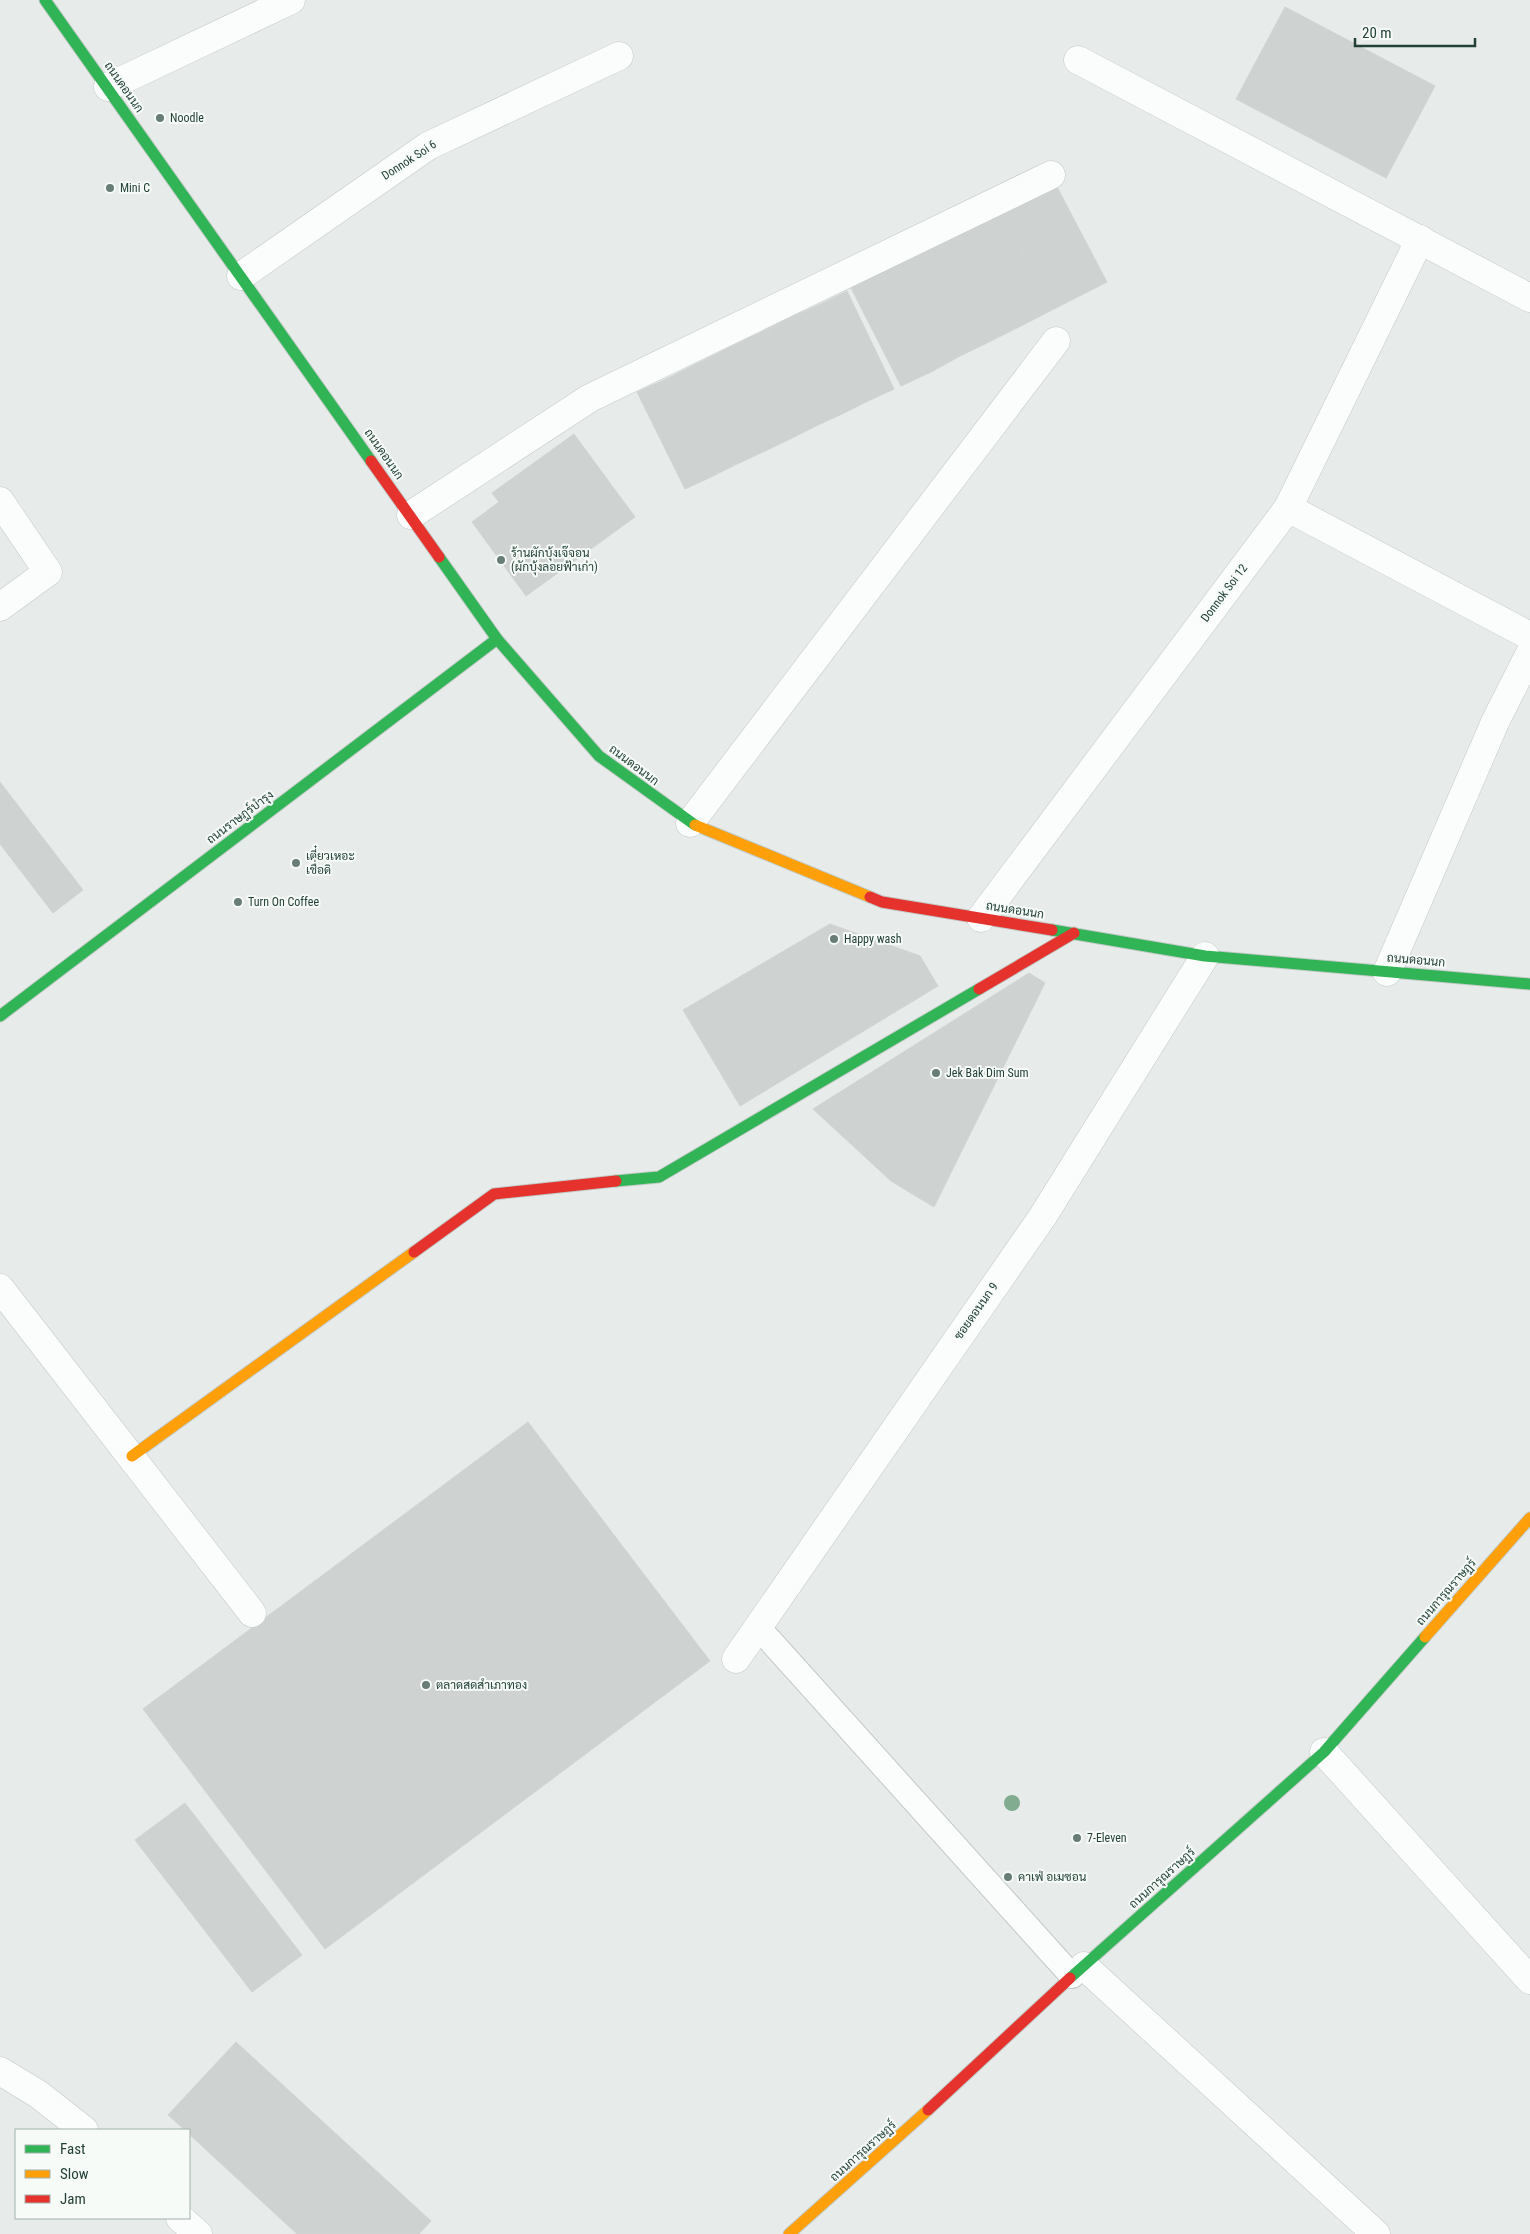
<svg xmlns="http://www.w3.org/2000/svg" width="1530" height="2234" viewBox="0 0 1530 2234" font-family="'Roboto Condensed',Sarabun,sans-serif">
  <style>
    .building { fill: #ced3d1; stroke: #d0d5d3 }
    .lines { fill: none; stroke-linecap: round; stroke-linejoin: round }
    .lane-casing { stroke: #c4c9c7; stroke-width: 26 }
    .street-casing { stroke: #c4c9c7; stroke-width: 29 }
    .fast-casing { stroke: #c2cac7; stroke-width: 13 }
    .slow-casing { stroke: #c2cac7; stroke-width: 13 }
    .jam-casing { stroke: #c2cac7; stroke-width: 13 }
    .lane { stroke: #fbfcfc; stroke-width: 24 }
    .street { stroke: #fbfcfc; stroke-width: 28 }
    .fast { stroke: #30b455; stroke-width: 11 }
    .slow { stroke: #ff9f0a; stroke-width: 11 }
    .jam { stroke: #e5322d; stroke-width: 11 }
    .tree { fill: #81ac90 }
    .poi-dot { fill: #687d76; stroke: #f6fbf8; stroke-width: 2 }
    .labels { text-anchor: middle; stroke-width: 4; stroke-linejoin: round; paint-order: stroke }
    .street-label { font-size: 12px; fill: #244138; stroke: #f6fbf8 }
    .poi-label { font-size: 12px; fill: #244138; stroke: #f6fbf8; text-anchor: start }
  </style>
  <rect width="100%" height="100%" fill="#e7ecea"/>
  <g class="building">
    <path d="M1285 7 1435 86 1386 178 1236 99Z"/>
    <path d="M1056 185 1107 282 1052 310 1002 212Z"/>
    <path d="M1002 212 1052 310 1019 327 969 229Z"/>
    <path d="M969 229 1019 327 989 342 939 244Z"/>
    <path d="M939 244 989 342 960 356 910 259Z"/>
    <path d="M910 259 960 356 931 372 881 273Z"/>
    <path d="M881 273 931 372 901 386 851 288Z"/>
    <path d="M847 291 894 389 868 401 821 304Z"/>
    <path d="M821 304 868 401 842 414 794 316Z"/>
    <path d="M794 316 842 414 816 426 768 329Z"/>
    <path d="M768 329 816 426 790 439 742 341Z"/>
    <path d="M742 341 790 439 763 452 716 354Z"/>
    <path d="M716 354 763 452 737 464 690 367Z"/>
    <path d="M690 367 737 464 711 477 664 380Z"/>
    <path d="M664 380 711 477 685 489 637 392Z"/>
    <path d="M574 434 635 517 526 596 472 522 499 502 492 493Z"/>
    <path d="M0 782 83 890 53 913 0 844Z"/>
    <path d="M830 924 920 956 938 986 740 1106 683 1010Z"/>
    <path d="M1029 973 1045 983 934 1207 891 1181 813 1109Z"/>
    <path d="M528 1422 710 1661 325 1949 143 1709Z"/>
    <path d="M185 1803 302 1955 252 1992 135 1840Z"/>
    <path d="M236 2042 431 2221 419 2234H297L189 2134V2130H185L168 2115Z"/>
  </g>
  <g class="lines">
    <defs>
      <path id="lane" d="M758 1627 1072 1976"/>
      <g id="street">
        <path d="M1078 60 1530 298"/>
        <path d="M108 87 291 0"/>
        <path d="M241 276 428 146 619 56"/>
        <path d="M0 501 48 572 0 607"/>
        <path d="M1288 508 1530 636"/>
        <path d="M411 515 590 398 1051 175"/>
        <path d="M690 823 1056 341"/>
        <path d="M981 918 1288 508 1420 239"/>
        <path d="M1387 972 1496 720 1530 653"/>
        <path d="M0 1288 252 1613"/>
        <path d="M736 1659 1043 1216 1205 956"/>
        <path d="M1324 1752 1530 1980"/>
        <path d="M1084 1966 1376 2234"/>
        <path d="M0 2071 38 2094 84 2130"/>
        <path d="M180 2218 198 2234"/>
      </g>
      <g id="fast">
        <path d="M45 0 371 461"/>
        <path d="M439 557 497 639 599 756 695 825"/>
        <path d="M1052 930 1205 956 1530 984"/>
        <path d="M0 1016 497 639"/>
        <path d="M616 1181 659 1177 979 989"/>
        <path d="M1070 1978 1324 1752 1425 1637"/>
      </g>
      <g id="slow">
        <path d="M695 825 870 897"/>
        <path d="M132 1456 414 1252"/>
        <path d="M1425 1637 1530 1518"/>
        <path d="M789 2234 928 2110"/>
      </g>
      <g id="jam">
        <path d="M371 461 439 557"/>
        <path d="M870 897 882 902 1052 930"/>
        <path d="M979 989 1074 933"/>
        <path d="M414 1252 494 1194 616 1181"/>
        <path d="M928 2110 1070 1978"/>
      </g>
    </defs>
    <use href="#lane" class="lane-casing"/>
    <use href="#street" class="street-casing"/>
    <use href="#fast" class="fast-casing"/>
    <use href="#slow" class="slow-casing"/>
    <use href="#jam" class="jam-casing"/>
    <use href="#lane" class="lane"/>
    <use href="#street" class="street"/>
    <use href="#fast" class="fast"/>
    <use href="#slow" class="slow"/>
    <use href="#jam" class="jam"/>
  </g>
  <circle class="tree" cx="1012" cy="1803" r="8"/>
  <g class="poi-dot">
    <circle cx="160" cy="118" r="5"/>
    <circle cx="110" cy="188" r="5"/>
    <circle cx="501" cy="560" r="5"/>
    <circle cx="296" cy="863" r="5"/>
    <circle cx="238" cy="902" r="5"/>
    <circle cx="834" cy="939" r="5"/>
    <circle cx="936" cy="1073" r="5"/>
    <circle cx="426" cy="1685" r="5"/>
    <circle cx="1077" cy="1838" r="5"/>
    <circle cx="1008" cy="1877" r="5"/>
  </g>
  <g class="labels">
    <g class="street-label">
      <text transform="translate(124 87) rotate(55)" y="4">ถนนดอนนก</text>
      <text transform="translate(409 160) rotate(-33)" y="4">Donnok Soi 6</text>
      <text transform="translate(384 454) rotate(55)" y="4">ถนนดอนนก</text>
      <text transform="translate(1224 593) rotate(-53)" y="4">Donnok Soi 12</text>
      <text transform="translate(634 765) rotate(37)" y="4">ถนนดอนนก</text>
      <text transform="translate(240 817) rotate(-37)" y="4">ถนนราษฎร์บำรุง</text>
      <text transform="translate(1015 910) rotate(9)" y="4">ถนนดอนนก</text>
      <text transform="translate(1416 960) rotate(5)" y="4">ถนนดอนนก</text>
      <text transform="translate(976 1311) rotate(-55)" y="4">ซอยดอนนก 9</text>
      <text transform="translate(1446 1592) rotate(-49)" y="4">ถนนการุณราษฏร์</text>
      <text transform="translate(1162 1878) rotate(-42)" y="4">ถนนการุณราษฏร์</text>
      <text transform="translate(863 2151) rotate(-42)" y="4">ถนนการุณราษฏร์</text>
    </g>
    <g class="poi-label">
      <text x="170" y="122">Noodle</text>
      <text x="120" y="192">Mini C</text>
      <text x="511" y="557">ร้านผักบุ้งเจ๊จอน<tspan x="511" dy="14">(ผักบุ้งลอยฟ้าเก่า)</tspan></text>
      <text x="306" y="860">เตี๋ยวเหอะ<tspan x="306" dy="14">เชื่อดิ</tspan></text>
      <text x="248" y="906">Turn On Coffee</text>
      <text x="844" y="943">Happy wash</text>
      <text x="946" y="1077">Jek Bak Dim Sum</text>
      <text x="436" y="1689">ตลาดสดสำเภาทอง</text>
      <text x="1087" y="1842">7-Eleven</text>
      <text x="1018" y="1881">คาเฟ่ อเมซอน</text>
    </g>
  </g>
  <rect x="15" y="2129" width="175" height="90" fill="#f6fbf8" stroke="#a2b1ab"/>
  <rect x="25" y="2145" width="25" height="8" fill="#30b455" stroke="#a2b1ab"/>
  <text x="60" y="2154" font-size="15" fill="#244138">Fast</text>
  <rect x="25" y="2170" width="25" height="8" fill="#ff9f0a" stroke="#a2b1ab"/>
  <text x="60" y="2179" font-size="15" fill="#244138">Slow</text>
  <rect x="25" y="2195" width="25" height="8" fill="#e5322d" stroke="#a2b1ab"/>
  <text x="60" y="2204" font-size="15" fill="#244138">Jam</text>
  <path d="M1355 38v8h120v-8" fill="none" stroke="#244138" stroke-width="2.5"/>
  <text x="1362" y="38" font-size="15" fill="#244138" stroke="#f6fbf8" stroke-width="4" paint-order="stroke">20 m</text>
</svg>
